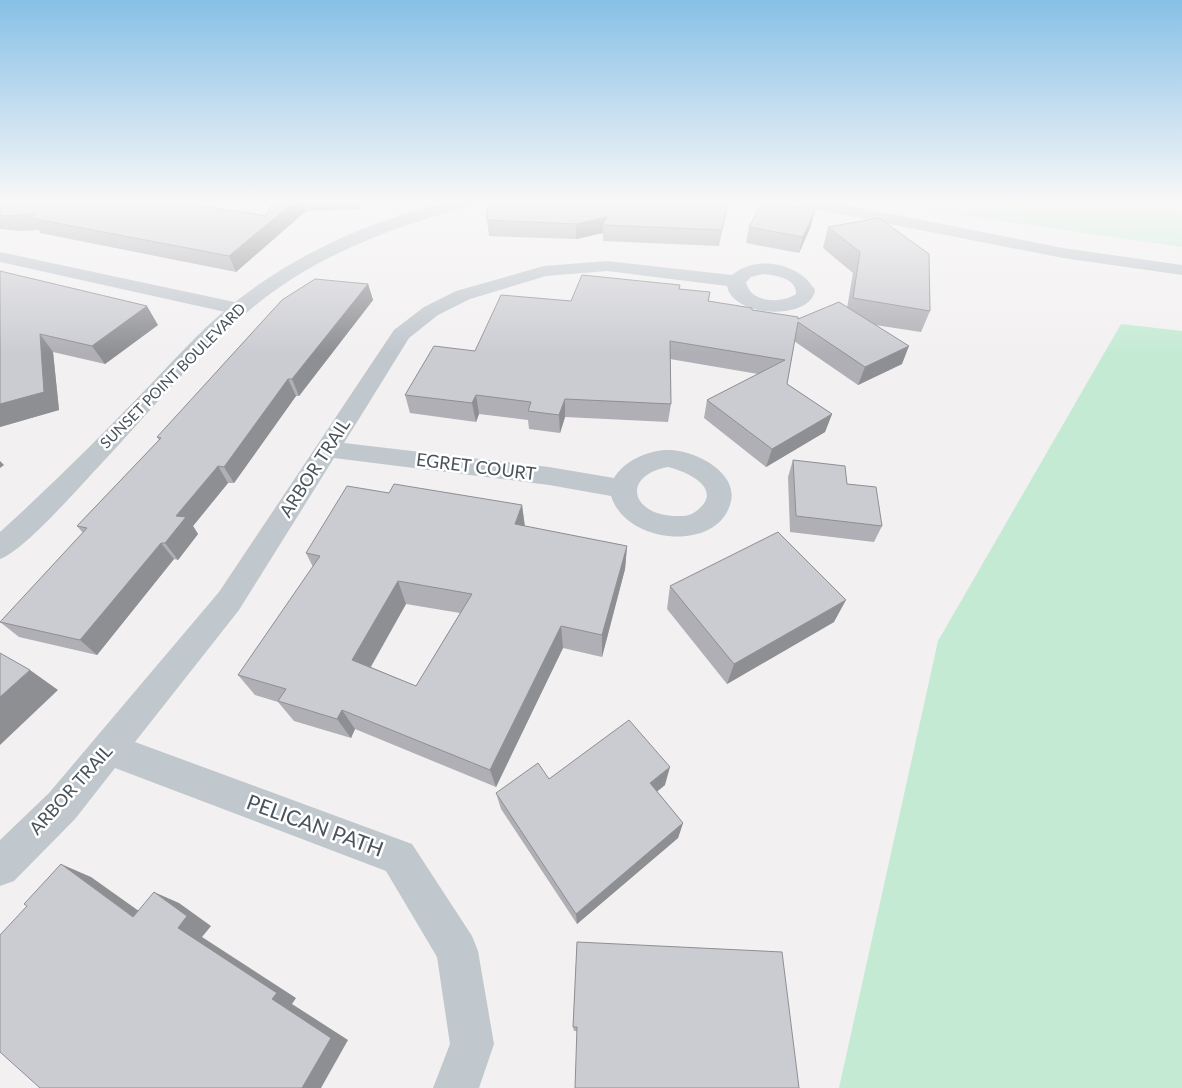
<svg xmlns="http://www.w3.org/2000/svg" width="1182" height="1088" viewBox="0 0 1182 1088" font-family="Lato,sans-serif">
  <style>
    .green { fill: #c4ead4 }
    .lines { fill: none; stroke-linecap: round; stroke-linejoin: round }
    .minor { fill: #c0c7cd; fill-rule: evenodd }
    .tertiary { fill: #c0c7cd; fill-rule: evenodd }
    .wall { fill: #afafb5; fill-rule: evenodd }
    .shaded-wall { fill: #8e8f93 }
    .building { fill: #cbccd2; stroke: #8e8f93; fill-rule: evenodd }
    .labels { text-anchor: middle; stroke-width: 5; stroke-linejoin: round; paint-order: stroke }
    .far-street-label { font-size: 15px; fill: #4a535b; stroke: #fff }
    .street-label { font-size: 18px; fill: #4a535b; stroke: #fff }
    .near-street-label { font-size: 21px; fill: #4a535b; stroke: #fff }
  </style>
  <rect width="100%" height="100%" fill="#f2f0f0"/>
  <g class="green">
    <path d="M124 201H272L239 220Z"/>
    <path d="M881 201H1182V247L981 218Z"/>
    <path d="M1121 324 1182 331V1088H839L938 641Z"/>
  </g>
  <g class="lines">
    <g class="minor">
      <path d="M0 252 239 303 246 305 249 309 246 313 239 315 0 262Z"/>
      <path d="M607 261 732 275C756 254 800 263 815 290 811 321 733 318 727 286L607 271 546 276 470 299 438 315 409 338 344 443 549 467 614 478C624 461 647 451 666 450 691 448 738 471 731 501 720 553 626 545 611 496L549 485 334 458 239 610 135 742 412 844 472 936 478 951 494 1044 479 1088H433L450 1044 437 957 386 871 115 768 75 819 14 881 0 886V840L49 793 219 592 394 330 424 307 456 291 544 266ZM763 274C774 275 797 278 796 294 781 304 750 303 746 282L751 277ZM668 467C689 472 726 490 695 512 688 517 680 516 673 516 629 513 623 475 668 467Z"/>
    </g>
    <g class="tertiary">
      <path d="M451 201H481L479 204C397 225 316 254 251 309 196 354 150 412 101 464 81 485 24 551 0 559V532C52 485 101 436 149 386 178 356 206 324 239 299 301 251 375 219 451 201Z"/>
      <path d="M791 201H825L1063 248 1182 265V275L1063 258 799 206Z"/>
    </g>
  </g>
  <g class="wall">
    <path d="M0 201 266 216 273 201H362L360 209 306 211 236 272 40 233 39 230 21 231 0 229Z"/>
    <path d="M725 218 719 246 603 241V233L576 239 489 236 487 220Z"/>
    <path d="M879 218 930 311 921 332 875 325 902 364 858 385 794 341 787 384 832 414 825 432 766 467 704 418 707 400 758 374 670 359 671 404 668 422 565 417 560 433 529 429 528 420 479 414 476 422 410 413 405 395 475 351 571 301 680 289 710 292 709 301 798 319 847 308 853 273 823 248 828 227Z"/>
    <path d="M811 226 799 253 746 243 749 227Z"/>
    <path d="M0 271 158 325 105 364 53 352 59 410 0 427Z"/>
    <path d="M368 284 373 300 299 396H296L234 483H228L193 526 198 534 178 560 174 559 97 655 19 637 0 622 83 533 77 526 159 440 157 437Z"/>
    <path d="M793 460 882 526 874 542 790 532 788 477Z"/>
    <path d="M389 493 522 505 525 526 627 546 625 569 602 657 563 648 496 787 355 729 351 738 294 721 278 702 255 695 238 675 313 567 306 553ZM406 604 460 613 416 686 371 667Z"/>
    <path d="M670 586 834 622 727 684 667 609Z"/>
    <path d="M549 779 665 785 657 791 683 823 678 838 577 924 501 809 496 793Z"/>
    <path d="M577 942V1031H574L573 1027Z"/>
  </g>
  <g class="shaded-wall">
    <path d="M295 201H303L306 211 236 272 229 256Z"/>
    <path d="M358 201H362L360 209Z"/>
    <path d="M815 210 811 226 799 253 803 237Z"/>
    <path d="M607 217 603 225V233L576 239V224Z"/>
    <path d="M368 284 373 300 299 396 292 379Z"/>
    <path d="M147 306 158 325 105 364 92 346Z"/>
    <path d="M40 334 53 352 59 410 0 427V404Z"/>
    <path d="M909 346 902 364 858 385 865 367Z"/>
    <path d="M288 379 296 396 234 483 224 467Z"/>
    <path d="M476 395 479 414 476 422 472 403Z"/>
    <path d="M565 399V417L560 433 559 415Z"/>
    <path d="M832 414 825 432 766 467 772 449Z"/>
    <path d="M0 461 4 465 0 468Z"/>
    <path d="M218 466 228 483 193 526 198 534 178 560 165 543 176 516Z"/>
    <path d="M522 505 525 529 515 524Z"/>
    <path d="M161 543 174 559 97 655 80 640Z"/>
    <path d="M627 546 625 569 602 657V635Z"/>
    <path d="M398 581 406 604 363 680 352 660Z"/>
    <path d="M846 600 834 622 727 684 734 664Z"/>
    <path d="M561 626 563 648 496 787 490 770Z"/>
    <path d="M30 670 58 690 0 745V697Z"/>
    <path d="M342 710 355 729 351 738 337 719Z"/>
    <path d="M670 767 665 785 647 800 650 783Z"/>
    <path d="M683 823 678 838 577 924 576 914Z"/>
    <path d="M61 864 91 877 160 926 133 917Z"/>
    <path d="M154 892 179 903 211 926 202 937 296 998 292 1004 348 1040 321 1088H302L272 999 178 928Z"/>
  </g>
  <g class="building">
    <path d="M0 201H170L266 216 273 201H295L229 256 30 218 35 214 10 216 0 215Z"/>
    <path d="M503 201H715L728 202 722 230 603 225 607 217 576 224 487 220V203Z"/>
    <path d="M763 201 815 210 803 237 749 227Z"/>
    <path d="M879 218 929 254 930 311 853 298 860 252 828 227Z"/>
    <path d="M0 271 147 306 92 346 40 334 44 392 0 404Z"/>
    <path d="M582 275 680 285 679 289 710 292 708 301 752 308V310L798 317V319L839 302 909 346 865 367 798 322 787 384 832 414 772 449 707 400 785 360 670 341 671 404 565 399 559 415 528 411 531 402 476 395 472 403 405 395 434 346 475 351 501 295 571 301Z"/>
    <path d="M315 279 368 284 292 379H288L224 467 218 466 176 516 186 517 165 543H161L80 640 0 622 87 528 77 526 161 438 157 437 282 300Z"/>
    <path d="M793 460 845 466 847 484 876 487 882 526 796 516Z"/>
    <path d="M394 484 522 505 515 524 627 546 602 635 561 626 490 770 342 710 337 719 278 701 286 689 238 675 320 556 306 553 347 486 389 493ZM398 581 472 594 416 686 352 660Z"/>
    <path d="M778 532 846 600 734 664 670 586Z"/>
    <path d="M0 653 30 670 0 697Z"/>
    <path d="M629 720 670 767 650 783 683 823 576 914 496 793 538 763 549 779Z"/>
    <path d="M61 864 133 917 154 892 187 916 178 928 277 993 272 999 331 1038 302 1088H40L0 1052V935L27 906 24 904Z"/>
    <path d="M577 942 782 952 799 1088H575L577 1027H573Z"/>
  </g>
  <linearGradient id="sky" x2="0" y2="1"><stop stop-color="#87c0e6"/><stop offset="0.57" stop-color="#f9f8f8"/><stop offset="1" stop-color="#f9f8f8" stop-opacity="0"/></linearGradient>
  <rect width="1182" height="354" fill="url(#sky)"/>
  <g class="labels">
    <g class="far-street-label">
      <text transform="translate(173 376) rotate(-45)" y="5">SUNSET POINT BOULEVARD</text>
    </g>
    <g class="street-label">
      <text transform="translate(476 467) rotate(7)" y="6">EGRET COURT</text>
      <text transform="translate(315 468) rotate(-57)" y="6">ARBOR TRAIL</text>
      <text transform="translate(71 790) rotate(-48)" y="6">ARBOR TRAIL</text>
    </g>
    <g class="near-street-label">
      <text transform="translate(315 826) rotate(20)" y="7">PELICAN PATH</text>
    </g>
  </g>
</svg>
